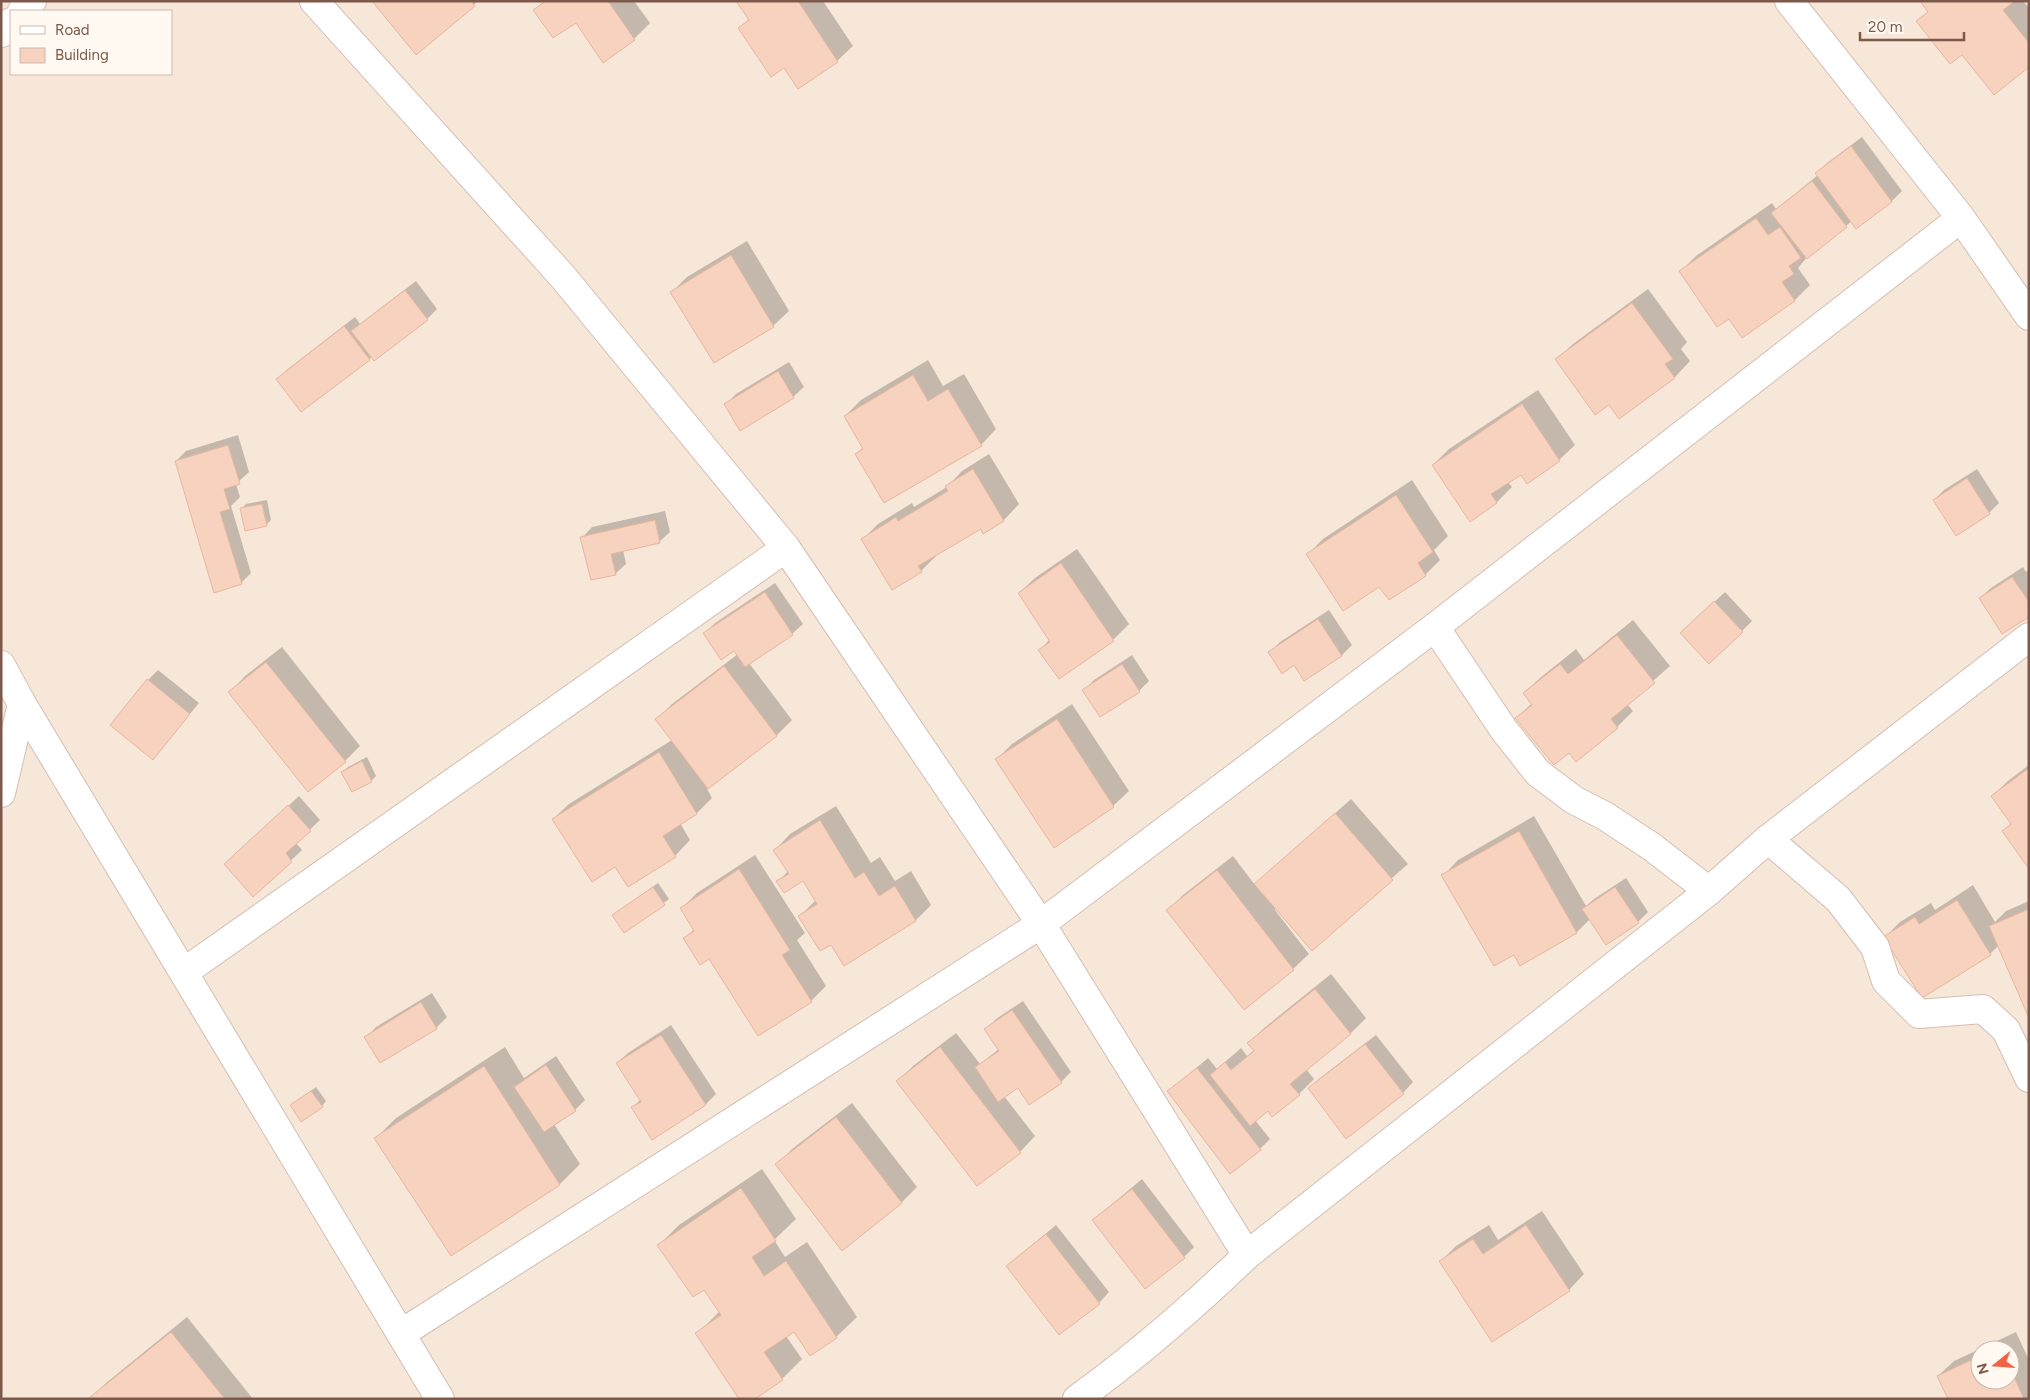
<svg xmlns="http://www.w3.org/2000/svg" width="2030" height="1400" viewBox="0 0 2030 1400" font-family="Figtree,sans-serif">
  <style>
    .residential { fill: #f6e7d8; fill-rule: evenodd }
    .shadow { fill: #0003; fill-rule: evenodd }
    .building { fill: #f6d2bf; stroke: #eab69e }
    .lines { fill: none; stroke-linecap: round; stroke-linejoin: round }
    .minor-casing { stroke: #d4beb1; stroke-width: 30 }
    .minor { stroke: #fff; stroke-width: 28 }
  </style>
  <rect width="100%" height="100%" fill="#fef5ea"/>
  <path class="residential" d="M1 1H2029V1399H1ZM11 11H171V74H11ZM1980 1350H2010V1380H1980Z"/>
  <g class="shadow">
    <path d="M373 1H478L416 53Z"/>
    <path d="M544 1H634L650 23 634 39 604 61 576 21 535 10Z"/>
    <path d="M738 1H823L853 46 837 61 784 67 740 28 749 19Z"/>
    <path d="M1921 1H2023L2029 8V65L1962 53 1918 22 1929 11Z"/>
    <path d="M1862 137 1902 191 1892 201 1856 228 1852 221 1808 256 1798 268 1810 285 1795 300 1742 337 1729 317 1681 271 1696 256 1772 203 1776 209 1818 175 1817 173 1827 163Z"/>
    <path d="M747 241 789 311 773 326 714 362 672 292 687 277Z"/>
    <path d="M416 281 437 309 427 319 369 359 278 379 288 369 355 317 360 324Z"/>
    <path d="M1648 289 1687 342 1681 349 1690 361 1675 377 1619 417 1609 403 1557 359 1573 344Z"/>
    <path d="M928 360 943 386 964 374 996 429 981 445 857 454 863 447 845 416 861 400Z"/>
    <path d="M789 362 804 387 793 397 740 430 725 405 736 394Z"/>
    <path d="M1538 390 1575 445 1559 460 1521 473 1508 482 1512 487 1497 502 1470 520 1433 465 1449 449Z"/>
    <path d="M238 435 249 472 236 484 240 497 231 506 251 573 241 583 176 461 186 451Z"/>
    <path d="M989 454 1019 504 1004 520 984 532 981 527 935 554 936 556 921 571 863 539 878 524 912 503 914 507 947 487 962 471Z"/>
    <path d="M1977 469 1999 503 1989 513 1934 500 1944 490Z"/>
    <path d="M1412 480 1448 536 1434 550 1440 560 1425 575 1379 585 1308 554 1323 539Z"/>
    <path d="M267 500 271 520 266 525 241 509 246 504Z"/>
    <path d="M665 511 670 532 659 542 623 550 626 564 615 574 582 538 592 527Z"/>
    <path d="M1077 549 1129 624 1113 640 1059 677 1040 650 1050 639 1019 593 1035 578Z"/>
    <path d="M2023 567 2026 572 2029 569V615L1980 598 1991 588Z"/>
    <path d="M775 583 803 624 792 634 749 663 792 720 777 735 707 789 712 798 697 813 680 823 690 840 675 856 615 866 553 819 569 804 672 740 657 719 672 704 738 654 734 649 705 633 715 623Z"/>
    <path d="M1725 592 1752 621 1742 631 1692 623Z"/>
    <path d="M1329 610 1352 645 1342 655 1295 663 1270 652 1280 642Z"/>
    <path d="M1633 620 1670 666 1627 704 1633 711 1617 727 1576 760 1569 751 1517 718 1532 703 1524 693 1540 678 1576 649 1584 660Z"/>
    <path d="M282 647 360 746 345 761 230 692 245 676Z"/>
    <path d="M1132 655 1149 681 1139 691 1084 690 1094 680Z"/>
    <path d="M158 670 199 703 153 758 148 680Z"/>
    <path d="M1072 704 1129 791 1113 806 997 759 1012 744Z"/>
    <path d="M367 757 376 776 371 781 343 772 348 767Z"/>
    <path d="M2029 765V867L2003 831 2012 823 1992 796 2008 781Z"/>
    <path d="M299 796 320 820 296 843 302 850 254 895 236 854Z"/>
    <path d="M1351 799 1408 864 1312 949 1276 908 1275 910 1309 954 1293 969 1244 1008 1168 910 1183 895 1233 856 1255 885Z"/>
    <path d="M836 806 871 863 880 857 895 881 911 871 931 905 916 920 845 964 832 943 800 916 816 900 803 879 778 882 788 871 775 850 790 834Z"/>
    <path d="M1534 816 1586 906 1594 899 1626 878 1648 912 1638 922 1590 919 1577 932 1520 964 1514 953 1443 876 1458 860Z"/>
    <path d="M755 855 805 933 797 940 826 986 811 1001 709 958 685 938 694 929 682 908 697 893Z"/>
    <path d="M658 883 669 899 625 932 613 915Z"/>
    <path d="M1973 885 1995 922 2006 911 2029 901V1015L1999 945 1990 954 1922 996 1885 937 1900 922 1931 903 1935 910Z"/>
    <path d="M1331 974 1366 1018 1351 1033 1306 1069 1314 1079 1299 1094 1268 1109 1255 1120 1270 1139 1260 1149 1169 1091 1208 1058 1217 1069 1241 1048 1247 1056 1254 1050 1249 1043 1264 1028Z"/>
    <path d="M432 993 447 1017 436 1028 381 1061 366 1038 376 1027Z"/>
    <path d="M1023 1001 1071 1072 1061 1082 1019 1087 1004 1096 1035 1136 1020 1152 898 1081 913 1066 956 1033 980 1064 999 1049 986 1030 996 1019Z"/>
    <path d="M671 1025 716 1094 706 1104 633 1107 641 1099 617 1063 628 1053Z"/>
    <path d="M1376 1035 1413 1082 1403 1093 1309 1088 1320 1078Z"/>
    <path d="M505 1047 524 1078 556 1056 585 1100 575 1110 554 1124 580 1164 560 1184 451 1255 376 1138 396 1118Z"/>
    <path d="M316 1087 326 1101 322 1106 297 1101Z"/>
    <path d="M852 1103 917 1187 902 1202 842 1249 777 1165 792 1149Z"/>
    <path d="M762 1169 796 1219 774 1240 785 1257 807 1242 857 1317 836 1337 810 1355 794 1330 786 1336 802 1359 782 1379 697 1334 720 1311 704 1288 659 1245 679 1225Z"/>
    <path d="M1142 1179 1194 1247 1184 1257 1093 1220Z"/>
    <path d="M1542 1211 1584 1274 1569 1290 1441 1261 1456 1246 1489 1225 1498 1240Z"/>
    <path d="M1056 1225 1109 1292 1099 1303 1007 1266Z"/>
    <path d="M187 1317 253 1399H91L106 1383Z"/>
    <path d="M2016 1332 2029 1360V1399H1949L1938 1376 1954 1361ZM1980 1350H2010V1380H1980Z"/>
  </g>
  <g class="building">
    <path d="M372 1H471L475 6 416 55Z"/>
    <path d="M546 1H608L635 40 603 63 576 23 553 38 533 10Z"/>
    <path d="M736 1H798L838 62 798 89 784 68 771 77 738 28 749 20Z"/>
    <path d="M1920 1H2015L2003 10 2029 43V67L1994 95 1962 55 1950 64 1916 21 1928 12Z"/>
    <path d="M1851 146 1892 202 1856 229 1815 173Z"/>
    <path d="M1812 181 1847 227 1807 259 1771 213Z"/>
    <path d="M1756 218 1768 235 1780 227 1801 258 1789 266 1794 274 1782 282 1795 301 1742 338 1729 319 1717 327 1679 271Z"/>
    <path d="M731 255 774 327 714 363 670 292Z"/>
    <path d="M405 290 428 320 374 361 351 331Z"/>
    <path d="M1632 303 1673 359 1665 364 1675 378 1619 419 1609 405 1595 415 1555 359Z"/>
    <path d="M344 326 370 360 301 412 276 379Z"/>
    <path d="M778 371 794 398 740 431 724 404Z"/>
    <path d="M913 375 928 401 948 389 982 446 884 503 855 454 863 449 844 416Z"/>
    <path d="M1522 404 1560 461 1527 484 1521 475 1491 494 1497 503 1470 522 1432 465Z"/>
    <path d="M228 445 240 484 224 489 230 509 220 512 242 584 214 593 175 461Z"/>
    <path d="M973 469 1004 521 983 534 981 529 918 566 922 572 892 590 861 539 896 517 898 521 948 491 945 486Z"/>
    <path d="M1967 478 1990 514 1956 536 1933 500Z"/>
    <path d="M1396 495 1433 552 1418 563 1426 576 1389 600 1379 587 1343 611 1306 554Z"/>
    <path d="M262 504 267 526 245 531 240 508Z"/>
    <path d="M655 520 660 543 611 554 616 575 591 580 580 537Z"/>
    <path d="M1061 563 1114 641 1059 679 1038 650 1050 642 1018 593Z"/>
    <path d="M2012 577 2029 602V617L2002 634 1979 598Z"/>
    <path d="M765 592 793 635 745 667 734 651 721 660 703 633Z"/>
    <path d="M1714 601 1743 632 1709 664 1680 633Z"/>
    <path d="M1318 619 1342 656 1304 681 1294 665 1282 674 1268 652Z"/>
    <path d="M1617 635 1655 683 1611 719 1618 728 1576 762 1569 753 1554 765 1515 718 1532 705 1523 693 1560 664 1568 674Z"/>
    <path d="M266 662 346 762 308 792 228 692Z"/>
    <path d="M1122 664 1140 692 1100 717 1082 690Z"/>
    <path d="M724 666 777 736 708 789 655 719Z"/>
    <path d="M147 679 190 714 153 760 110 725Z"/>
    <path d="M1057 719 1114 807 1054 848 995 759Z"/>
    <path d="M659 752 697 814 663 836 676 857 628 887 615 867 592 882 552 819Z"/>
    <path d="M362 761 372 782 352 792 341 772Z"/>
    <path d="M2029 768V869L2002 831 2011 824 1991 796Z"/>
    <path d="M288 805 311 831 286 853 292 862 253 897 224 864Z"/>
    <path d="M1335 813 1393 880 1312 951 1254 884Z"/>
    <path d="M820 820 855 878 864 872 879 896 895 886 916 921 844 966 831 945 820 951 798 916 817 904 803 881 784 893 776 881 789 874 773 850Z"/>
    <path d="M1519 831 1577 933 1520 966 1514 955 1494 966 1441 875Z"/>
    <path d="M739 869 790 950 782 955 812 1002 758 1036 709 959 700 965 683 938 694 931 680 908Z"/>
    <path d="M1217 870 1294 970 1244 1010 1166 910Z"/>
    <path d="M653 887 665 905 624 933 612 915Z"/>
    <path d="M1615 887 1639 923 1606 945 1582 909Z"/>
    <path d="M1957 900 1991 955 1922 998 1883 937 1915 917 1919 924Z"/>
    <path d="M2029 909V1018L1989 926Z"/>
    <path d="M1315 989 1351 1034 1290 1084 1300 1095 1272 1117 1268 1111 1250 1126 1210 1075 1225 1062 1231 1070 1254 1051 1247 1043Z"/>
    <path d="M421 1002 437 1029 380 1063 364 1037Z"/>
    <path d="M1012 1010 1062 1083 1029 1105 1018 1088 998 1102 975 1067 999 1051 984 1029Z"/>
    <path d="M661 1035 706 1105 652 1140 631 1107 641 1102 616 1063Z"/>
    <path d="M1365 1044 1404 1094 1346 1139 1308 1088Z"/>
    <path d="M940 1047 1021 1153 977 1186 896 1081Z"/>
    <path d="M546 1065 576 1111 544 1132 514 1087Z"/>
    <path d="M484 1066 560 1185 451 1256 374 1138Z"/>
    <path d="M1197 1068 1261 1150 1230 1174 1167 1091Z"/>
    <path d="M311 1091 323 1107 301 1122 290 1105Z"/>
    <path d="M836 1117 902 1203 842 1251 775 1164Z"/>
    <path d="M741 1188 776 1241 752 1257 764 1276 786 1261 837 1338 810 1356 794 1332 764 1352 783 1380 755 1399H739L695 1333 721 1315 704 1290 693 1297 657 1245Z"/>
    <path d="M1132 1189 1185 1258 1145 1289 1092 1220Z"/>
    <path d="M1526 1225 1570 1291 1492 1342 1439 1261 1473 1239 1483 1254Z"/>
    <path d="M1046 1234 1100 1304 1059 1335 1006 1266Z"/>
    <path d="M171 1332 225 1399H89V1398Z"/>
    <path d="M1980 1356V1380H2010V1368L2024 1399H1948L1937 1376Z"/>
  </g>
  <g class="lines">
    <defs>
      <g id="minor">
        <path d="M314 1 563 277 786 548 1041 924 1247 1255 1709 891 1768 839 2029 637"/>
        <path d="M1789 1 1961 218 2029 316"/>
        <path d="M22 11 32 1"/>
        <path d="M1 33 11 22"/>
        <path d="M1435 627 1504 730 1538 773 1574 800 1605 816 1652 847 1709 891"/>
        <path d="M1 665 22 704 440 1399"/>
        <path d="M1 793 22 704"/>
        <path d="M1768 839 1838 899 1875 947 1886 981 1919 1014 1983 1009 2006 1030 2029 1078"/>
        <path d="M184 972 786 548"/>
        <path d="M402 1333 1041 924 1435 627 1961 218"/>
        <path d="M1077 1399C1138 1355 1193 1307 1247 1255"/>
      </g>
    </defs>
    <use href="#minor" class="minor-casing"/>
    <use href="#minor" class="minor"/>
  </g>
  <rect width="2030" height="1400" fill="none" stroke="#7c594a" stroke-width="5"/>
  <rect x="10" y="10" width="162" height="65" fill="#fff9f2" stroke="#cbb9af"/>
  <rect x="20" y="26" width="25" height="8" fill="#ffffff" stroke="#cbb9af"/>
  <text x="55" y="35" font-size="15" fill="#7c594a">Road</text>
  <rect x="20" y="48" width="25" height="15" fill="#f6d2bf" stroke="#cbb9af"/>
  <text x="55" y="60" font-size="15" fill="#7c594a">Building</text>
  <g transform="translate(1995 1365) rotate(253)"><circle r="24" fill="#fff9f2" stroke="#cbb9af"/>
  <path d="M0-4L9 19L0 12L-9 19Z" fill="#f06347"/>
  <text y="-8" font-size="14" font-weight="bold" text-anchor="middle" fill="#7c594a">N</text>
  </g>
  <path d="M1860 32v8h104v-8" fill="none" stroke="#7c594a" stroke-width="2.5"/>
  <text x="1868" y="32" font-size="15" fill="#7c594a" stroke="#fff9f2" stroke-width="4" paint-order="stroke">20 m</text>
</svg>
